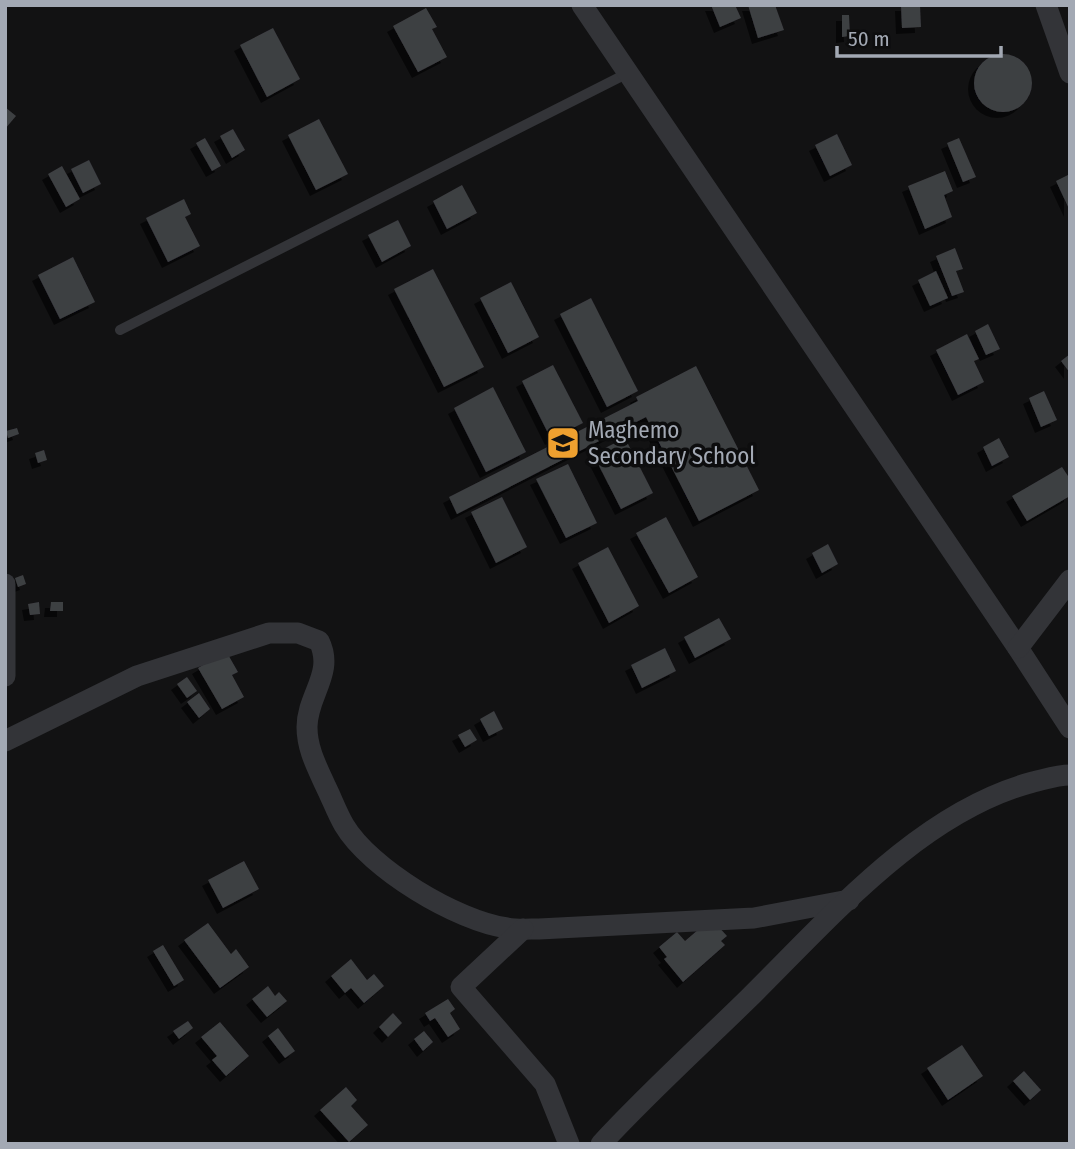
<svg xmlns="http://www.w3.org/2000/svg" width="1075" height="1149" viewBox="0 0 1075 1149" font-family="'Fira Sans Condensed',sans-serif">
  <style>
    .building { fill: #3e3f43; filter: url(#shadow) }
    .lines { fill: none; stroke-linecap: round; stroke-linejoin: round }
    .lane { stroke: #333438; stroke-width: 10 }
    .street { stroke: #333438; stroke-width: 21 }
    .labels { text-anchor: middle; stroke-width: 7; stroke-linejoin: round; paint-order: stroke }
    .poi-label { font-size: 23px; fill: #a3a9b4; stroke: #0d0d0e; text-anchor: start }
  </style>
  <defs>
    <filter id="shadow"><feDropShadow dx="-6" dy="6" stdDeviation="0" flood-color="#0009"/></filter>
  </defs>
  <rect width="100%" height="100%" fill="#121213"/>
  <g class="building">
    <path d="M711 5H735L741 18 720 27Z"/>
    <path d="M748 5H775L784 30 758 38Z"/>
    <path d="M901 5H920L921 27 902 28Z"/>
    <path d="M426 8 437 27 432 29 447 57 418 72 393 26Z"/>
    <path d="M842 15H849L850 36 842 37Z"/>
    <path d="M273 28 300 79 267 97 240 45Z"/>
    <circle cx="1003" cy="83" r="29"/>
    <path d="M5 107 16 116 5 129Z"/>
    <path d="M319 119 348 174 316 190 288 135Z"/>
    <path d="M233 129 245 150 232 158 220 136Z"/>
    <path d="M837 134 852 165 830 176 815 145Z"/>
    <path d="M205 138 221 166 212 171 196 143Z"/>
    <path d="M959 138 976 177 963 182 947 143Z"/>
    <path d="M89 160 101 184 83 193 71 169Z"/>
    <path d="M62 166 80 199 66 207 48 174Z"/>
    <path d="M945 171 953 191 944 195 952 217 925 229 908 186Z"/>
    <path d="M1070 174V211L1056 181Z"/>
    <path d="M462 185 477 213 447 229 433 201Z"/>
    <path d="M184 199 191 214 185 217 200 246 168 262 146 218Z"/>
    <path d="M398 220 411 246 382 262 368 235Z"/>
    <path d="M955 248 963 269 956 271 964 292 952 296 936 256Z"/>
    <path d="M73 257 95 302 60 319 38 275Z"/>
    <path d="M433 269 484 367 444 387 394 289Z"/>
    <path d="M936 271 948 298 930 306 918 280Z"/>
    <path d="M511 282 539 337 508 353 480 298Z"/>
    <path d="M591 298 638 391 607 407 560 314Z"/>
    <path d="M988 324 1000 349 986 355 975 331Z"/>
    <path d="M967 334 979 359 974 361 984 382 958 395 936 350Z"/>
    <path d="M1070 354V373L1061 361Z"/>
    <path d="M553 365 583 423 551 439 522 381Z"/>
    <path d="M696 366 759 490 699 521 646 417 457 514 449 497 638 401 636 397Z"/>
    <path d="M493 387 526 452 486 472 454 408Z"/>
    <path d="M1044 391 1057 420 1041 427 1029 398Z"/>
    <path d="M17 428 19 434 8 438 6 431Z"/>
    <path d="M625 438 653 493 621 509 593 454Z"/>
    <path d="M999 438 1009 457 992 466 983 447Z"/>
    <path d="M44 450 47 460 38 463 35 453Z"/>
    <path d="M568 464 597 523 566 538 536 479Z"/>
    <path d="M1062 467 1070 479V496L1027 521 1012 496Z"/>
    <path d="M502 497 527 547 496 563 471 512Z"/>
    <path d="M666 517 698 577 669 593 636 533Z"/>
    <path d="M828 544 838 564 822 573 812 553Z"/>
    <path d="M608 547 639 606 609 623 578 563Z"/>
    <path d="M23 575 26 584 18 587 15 578Z"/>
    <path d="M39 602 40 614 30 615 28 604Z"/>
    <path d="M51 602H63V611H50Z"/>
    <path d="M719 618 731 639 695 658 684 637Z"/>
    <path d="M665 648 676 671 642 688 631 665Z"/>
    <path d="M226 651 238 672 232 675 244 697 222 709 198 668Z"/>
    <path d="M187 677 197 691 187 698 177 684Z"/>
    <path d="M199 693 210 709 199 718 187 702Z"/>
    <path d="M494 711 503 729 489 736 480 719Z"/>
    <path d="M470 729 477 740 465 747 458 735Z"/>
    <path d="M244 861 259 889 223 908 208 880Z"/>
    <path d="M208 923 231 954 236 949 249 967 220 988 184 940Z"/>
    <path d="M706 923 716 924 727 936 721 941 725 945 683 982 664 959 667 957 659 947 677 932 685 941Z"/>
    <path d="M163 945 184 980 174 986 153 951Z"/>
    <path d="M351 959 367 980 374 974 384 986 364 1003 351 988 345 993 331 976Z"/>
    <path d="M268 986 275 996 279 992 287 1001 267 1017 252 999Z"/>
    <path d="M448 999 455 1009 450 1013 460 1029 448 1037 435 1018 430 1021 425 1013Z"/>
    <path d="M393 1013 402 1023 388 1037 379 1027Z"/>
    <path d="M188 1021 193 1028 179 1039 173 1031Z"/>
    <path d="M220 1022 249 1056 226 1076 212 1060 217 1056 201 1037Z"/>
    <path d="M278 1028 295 1051 285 1058 268 1036Z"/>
    <path d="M424 1031 433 1042 423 1051 414 1039Z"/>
    <path d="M962 1045 983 1076 948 1100 927 1068Z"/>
    <path d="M1024 1071 1041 1090 1030 1100 1013 1081Z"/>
    <path d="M346 1087 357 1100 351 1106 368 1125 349 1142 320 1110Z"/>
  </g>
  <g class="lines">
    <path class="lane" d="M120 330 628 73"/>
    <g class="street">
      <path d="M582 5 1018 648 1070 728"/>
      <path d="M1046 5 1070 73"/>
      <path d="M5 584V676"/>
      <path d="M1018 648 1070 580"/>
      <path d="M5 741 137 676 269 633H298L319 641C335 673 307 695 307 727 307 749 317 767 326 787 332 799 337 813 344 825 370 869 457 921 507 928 517 930 529 929 539 929L754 918 849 900"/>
      <path d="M523 929 461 987 545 1084 569 1144"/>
      <path d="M601 1144C648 1093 699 1047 749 998 830 918 920 812 1033 782 1046 779 1057 775 1070 775"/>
    </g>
  </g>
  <defs>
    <symbol id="school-square" viewBox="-11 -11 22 22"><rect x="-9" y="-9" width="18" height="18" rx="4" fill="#eea02f" stroke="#0d0d0e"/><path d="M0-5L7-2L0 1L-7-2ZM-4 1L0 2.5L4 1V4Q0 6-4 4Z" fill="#111"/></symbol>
  </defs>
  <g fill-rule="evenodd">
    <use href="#school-square" x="544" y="424" width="38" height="38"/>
  </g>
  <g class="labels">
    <g class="poi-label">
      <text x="588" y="438">Maghemo<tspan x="588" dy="26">Secondary School</tspan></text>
    </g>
  </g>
  <rect width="1075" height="1149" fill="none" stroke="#a3a9b4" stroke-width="14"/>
  <path d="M837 46v10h164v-10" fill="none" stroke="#a3a9b4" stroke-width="3.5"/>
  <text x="848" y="46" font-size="21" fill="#a3a9b4" stroke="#0d0d0e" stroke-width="5" paint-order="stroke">50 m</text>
</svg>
